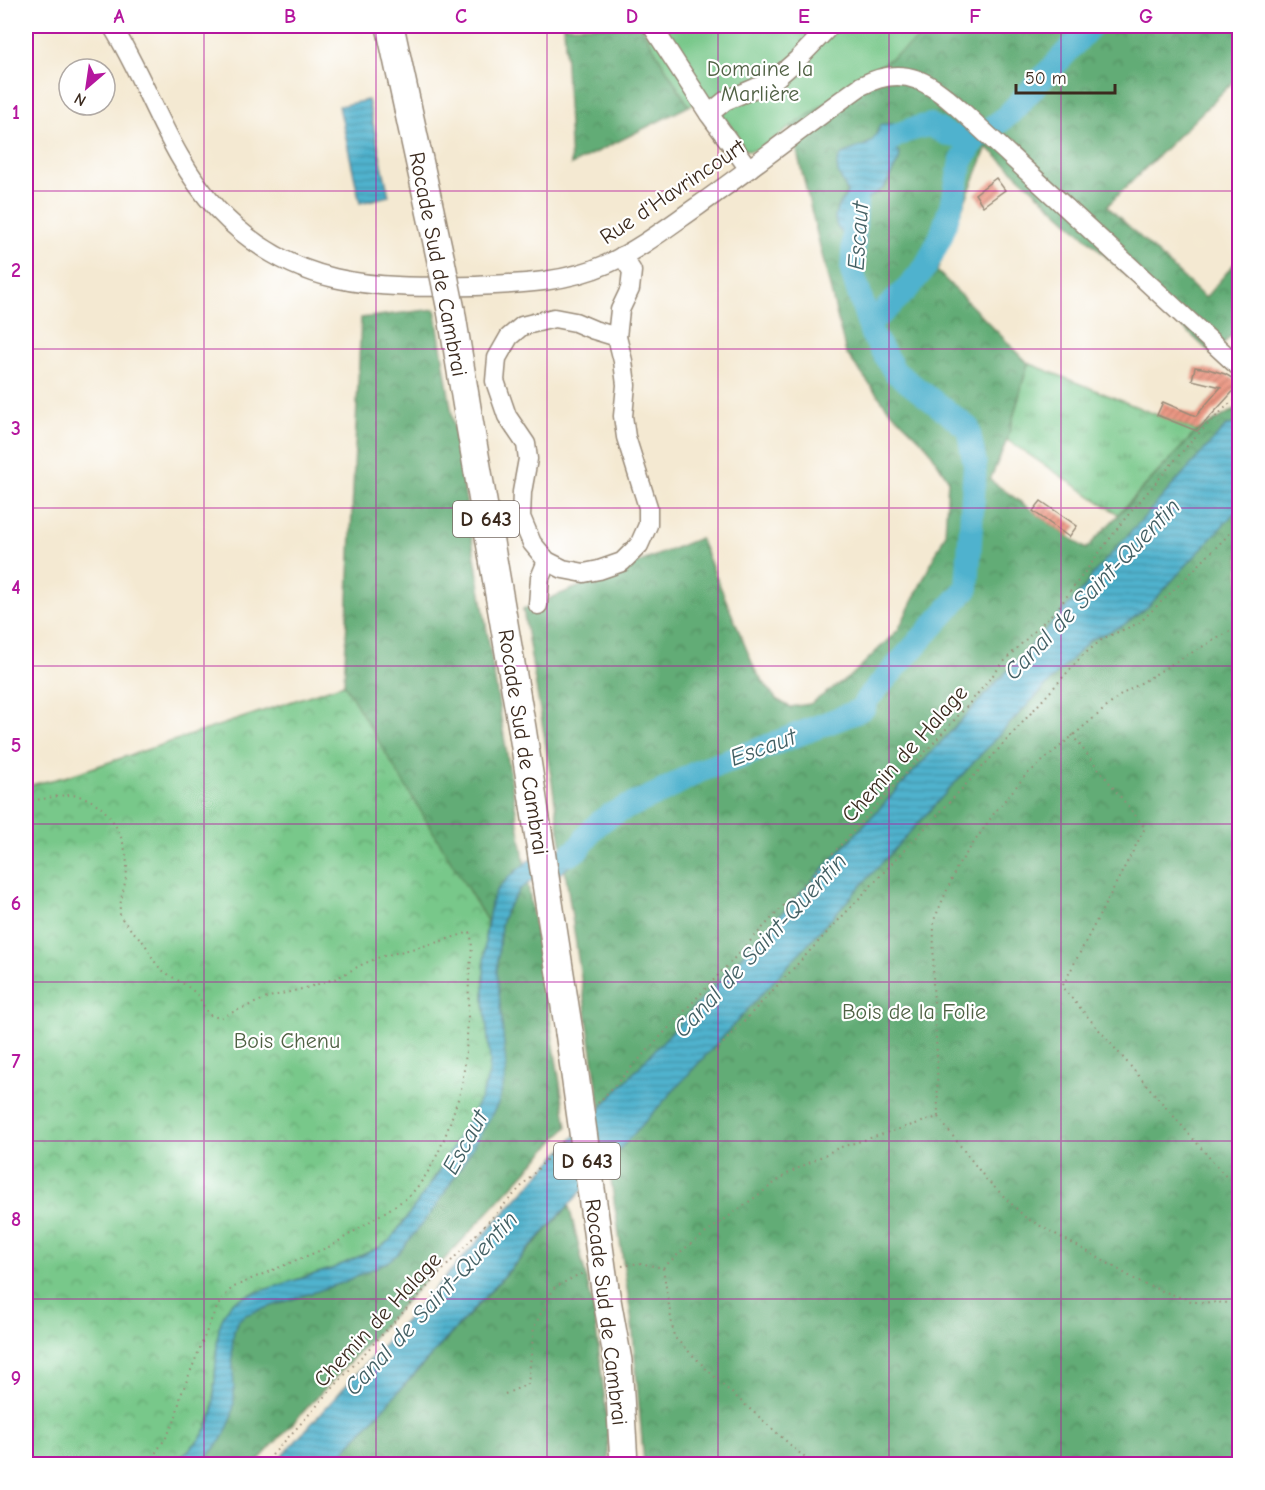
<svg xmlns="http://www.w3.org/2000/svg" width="1265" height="1490" viewBox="0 0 1265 1490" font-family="'Comic Neue',sans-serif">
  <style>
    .grass { fill: url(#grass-tufts); stroke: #5a7954; stroke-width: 1.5 }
    .forest { fill: url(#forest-crowns); stroke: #4e6b4a; stroke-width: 1.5; fill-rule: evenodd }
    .park { fill: url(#park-crowns); stroke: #5a7954; stroke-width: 1.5 }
    .garden { fill: #78c88a; stroke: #5a7954; stroke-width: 1.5 }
    .water { fill: url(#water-rules); stroke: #456e76; stroke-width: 1.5 }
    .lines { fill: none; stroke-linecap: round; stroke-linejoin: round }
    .river { stroke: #4fb2ce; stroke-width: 24 }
    .building { fill: url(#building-hatch) }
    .minor-casing { stroke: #988a78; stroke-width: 21 }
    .highway-casing { stroke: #988a78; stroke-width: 30 }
    .path { stroke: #988a78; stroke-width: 2; stroke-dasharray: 1.5 4.5; stroke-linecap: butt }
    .minor { stroke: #fff; stroke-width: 18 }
    .highway { stroke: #fff; stroke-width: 27 }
    .highway-bridge-casing { stroke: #988a78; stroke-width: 30; stroke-linecap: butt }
    .highway-bridge { stroke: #fff; stroke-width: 27 }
    .grid { fill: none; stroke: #b5179e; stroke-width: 1.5; stroke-opacity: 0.55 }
    .labels { text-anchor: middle; stroke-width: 4.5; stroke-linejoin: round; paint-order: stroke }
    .shield { fill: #fff; stroke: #766a62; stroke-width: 1.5 }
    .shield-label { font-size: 21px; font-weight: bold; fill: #3b2a1e }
    .park-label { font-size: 22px; fill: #506144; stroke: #fff }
    .street-label { font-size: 22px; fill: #3b2a1e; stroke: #fff }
    .water-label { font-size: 24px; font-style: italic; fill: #436064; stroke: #fff }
    .neatline { fill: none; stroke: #b5179e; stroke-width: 2 }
    .grid-label { font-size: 20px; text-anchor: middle; font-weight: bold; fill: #b5179e }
  </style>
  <defs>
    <pattern id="grass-tufts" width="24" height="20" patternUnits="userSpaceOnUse" patternTransform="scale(1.5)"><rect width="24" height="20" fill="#78c88a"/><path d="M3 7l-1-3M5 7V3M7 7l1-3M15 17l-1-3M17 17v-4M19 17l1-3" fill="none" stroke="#64a370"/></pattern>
    <pattern id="forest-crowns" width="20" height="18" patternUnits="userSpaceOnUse" patternTransform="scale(1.5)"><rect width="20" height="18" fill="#62ac76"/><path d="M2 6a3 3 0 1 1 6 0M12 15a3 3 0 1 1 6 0" fill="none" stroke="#528c60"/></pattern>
    <pattern id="park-crowns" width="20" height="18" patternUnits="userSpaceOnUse" patternTransform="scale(1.5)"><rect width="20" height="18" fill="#78c88a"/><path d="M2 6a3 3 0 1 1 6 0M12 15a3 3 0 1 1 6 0" fill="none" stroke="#64a370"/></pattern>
    <pattern id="water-rules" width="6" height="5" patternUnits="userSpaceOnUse" patternTransform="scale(1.5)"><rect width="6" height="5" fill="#4fb2ce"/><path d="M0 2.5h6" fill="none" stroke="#4391a7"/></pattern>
    <pattern id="building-hatch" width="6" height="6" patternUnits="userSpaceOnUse" patternTransform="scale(1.5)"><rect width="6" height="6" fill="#eb9682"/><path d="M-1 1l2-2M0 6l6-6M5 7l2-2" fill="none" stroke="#c07b6a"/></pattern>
  </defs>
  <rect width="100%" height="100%" fill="#fff"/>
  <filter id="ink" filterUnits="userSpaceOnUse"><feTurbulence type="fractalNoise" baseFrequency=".0167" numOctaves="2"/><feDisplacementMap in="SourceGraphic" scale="12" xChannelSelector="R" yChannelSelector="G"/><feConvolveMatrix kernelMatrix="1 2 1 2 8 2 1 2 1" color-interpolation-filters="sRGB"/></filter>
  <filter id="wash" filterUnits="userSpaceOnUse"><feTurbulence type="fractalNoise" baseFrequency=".008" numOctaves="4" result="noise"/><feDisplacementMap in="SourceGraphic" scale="24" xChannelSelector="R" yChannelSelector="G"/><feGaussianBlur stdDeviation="1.35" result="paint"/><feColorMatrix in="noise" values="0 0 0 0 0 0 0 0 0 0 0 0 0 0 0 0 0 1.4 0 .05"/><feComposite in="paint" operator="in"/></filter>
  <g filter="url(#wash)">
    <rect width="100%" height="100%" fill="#f4e9d2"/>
    <path class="grass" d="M1028 363 1197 431 1118 514 1007 440Z"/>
    <g class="forest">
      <path d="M564 26H640L689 106 571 165Z"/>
      <path d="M941 26H1239V76L1107 206 1205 298 1239 258V327L1213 355 987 147 937 271 1028 363 1007 440 990 480 1086 549 1197 431 1239 407V1464H644L632 1322 552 782 523 609 700 538 756 672 776 699 790 707 810 704 852 675 898 630 945 535 948 479 926 445 886 406 846 353 791 127 933 29ZM878 129 906 140 896 148 899 160 884 188 867 199 861 206 860 220 856 232 839 205C845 198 848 194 845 185L864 145C873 142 875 138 878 129Z"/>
      <path d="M435 309 567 1127 255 1464H26V786L65 777 344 684 361 318Z"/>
      <path d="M569 1206 594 1311 607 1419 609 1464H332Z"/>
    </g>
    <path class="park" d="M344 684 487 921 485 938 484 999 489 1042 490 1060 489 1074 482 1096 454 1146 420 1200 390 1240 380 1247 334 1268 248 1295 217 1344 213 1412 207 1428 200 1439 174 1464H26V786L65 777Z"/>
    <path class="garden" d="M640 26H941L933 29 791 127 758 150 748 151 738 146 703 99 689 106Z"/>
    <g class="water">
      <path d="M368 100 389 196 360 203 339 106Z"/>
      <path d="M883 124H900L906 127C909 139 903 140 896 148L900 154 899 160 884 188 867 199 861 206 860 220 856 232 851 236C836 235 831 218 839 205 842 200 845 198 847 192 845 184 836 174 837 165 837 150 862 149 871 142 876 139 877 131 880 125Z"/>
      <path d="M1239 422V508L1148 607 1122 626 1090 640 997 737 332 1464H275C541 1169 814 880 1084 588L1093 574 1225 427Z"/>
      <path d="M585 825 598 838 586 852 560 874 535 879 520 889 506 910 501 925 497 971 506 1065 505 1080 498 1104 469 1154 435 1208 398 1254 387 1262 342 1283 245 1315C244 1316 238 1321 238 1321 225 1342 240 1393 231 1419 225 1438 214 1451 199 1464H174L200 1439 207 1428 213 1412 217 1344 219 1327 224 1314 232 1302 248 1295 334 1268 380 1247 390 1240 400 1227 436 1176 482 1096 489 1074 490 1060 484 999V968L485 938 491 903 496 891 508 878 528 861 551 851 567 846 575 840Z"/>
    </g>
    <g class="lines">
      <g class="river">
        <path d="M881 150C890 134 913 128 930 125L949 135 975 139 992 128 1008 115 1091 26"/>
        <path d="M868 322 883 312 908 288 926 266 941 236 954 197 961 162 975 139"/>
        <path d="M571 854 579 848 591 831 599 823 610 815 661 792 699 771 737 758 856 712 864 707 867 699 967 588 975 464 968 428 895 372 872 334 852 271 856 203"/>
      </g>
    </g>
    <g id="blocks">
      <g class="building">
        <path d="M996 178 1005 190 983 206 975 194Z"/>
        <path d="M1195 367 1208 369 1225 374 1239 382V385L1197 431 1157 415 1163 402 1196 416 1221 387 1192 380Z"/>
        <path d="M1041 501 1077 526 1069 537 1033 511Z"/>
      </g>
    </g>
  </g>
  <g filter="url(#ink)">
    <use href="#blocks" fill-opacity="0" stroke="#988a78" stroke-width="1.5"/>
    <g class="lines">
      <defs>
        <g id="minor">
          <path d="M112 26C149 85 169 157 217 209 291 288 373 289 473 286 519 284 564 283 607 264 640 249 669 226 698 206 753 167 806 125 861 86 906 62 932 84 965 114L1240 368"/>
          <path d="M652 26 709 114 749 169"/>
          <path d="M709 114 725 101 774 80 797 60 830 26"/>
          <path d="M554 318 575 322 594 330 617 337 623 361 626 385 623 416 626 437 648 507V525L639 545 622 562 599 570 584 573 563 569 547 561 532 543 521 517 522 492 528 459 526 444 507 416 495 381 497 358 509 337 522 326Z"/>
          <path d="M617 337 620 310 630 289 632 271 622 256"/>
          <path d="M538 605 540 578 547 561"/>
        </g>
        <g id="highway">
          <path d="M390 26 441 261"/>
          <path d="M451 310 469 420 522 728 569 1032"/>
          <path d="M605 1289 618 1361 624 1464"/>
        </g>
      </defs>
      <use href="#minor" class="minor-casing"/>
      <use href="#highway" class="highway-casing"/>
      <g class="path">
        <path d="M1072 735 1145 828 1062 987 1240 1193"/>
        <path d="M26 800C42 801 55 795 71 795 106 797 127 836 127 868 127 881 118 905 120 914 123 925 140 936 146 946 151 954 154 963 161 969 169 976 179 980 188 987 191 989 196 993 198 996 202 1001 205 1011 210 1015 213 1016 216 1017 219 1018L269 997 306 988 337 978 363 964 380 957 435 943 470 932C474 947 470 962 469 977 468 1013 468 1048 462 1083 461 1093 456 1104 453 1114 443 1144 431 1175 407 1198L331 1246 251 1279 232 1288 222 1299 214 1313 181 1395 175 1420 167 1436 148 1464"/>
        <path d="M715 1052 988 761 1082 656 1104 638 1139 623 1182 582 1240 523"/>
        <path d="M598 1103 834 852 968 705 1008 657 1058 608 1123 521 1193 439 1229 404 1240 398"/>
        <path d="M938 1117 986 1179 1026 1218 1092 1254 1143 1284 1194 1302 1240 1303"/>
        <path d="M622 1266 640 1263 663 1268 684 1249 787 1174 838 1148 938 1117 937 1056 933 985 934 920 957 867 995 812 1025 776 1121 695 1177 661 1232 630 1240 627"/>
        <path d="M663 1268 674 1337 724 1386 812 1464"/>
        <path d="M505 1394 528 1384 534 1327 554 1288 578 1275 584 1273"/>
        <path d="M264 1464 362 1356 564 1141"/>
      </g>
      <use href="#minor" class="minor"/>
      <use href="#highway" class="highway"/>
      <defs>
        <g id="highway-bridge">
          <path d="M441 261 451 310"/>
          <path d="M569 1032 605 1289"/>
        </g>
      </defs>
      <use href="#highway-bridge" class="highway-bridge-casing"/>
      <use href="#highway-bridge" class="highway-bridge"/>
    </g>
  </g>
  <path class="grid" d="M204 26V1464M376 26V1464M547 26V1464M718 26V1464M889 26V1464M1061 26V1464M26 191H1240M26 349H1240M26 508H1240M26 666H1240M26 824H1240M26 982H1240M26 1141H1240M26 1299H1240"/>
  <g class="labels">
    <g class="shield">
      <rect x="453" y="501" width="66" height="36" rx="4.5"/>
      <rect x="554" y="1143" width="66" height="36" rx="4.5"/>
    </g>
    <g class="shield-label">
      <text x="486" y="526">D 643</text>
      <text x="587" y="1168">D 643</text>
    </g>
    <g class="park-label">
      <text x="760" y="76">Domaine la<tspan x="760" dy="25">Marlière</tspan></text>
      <text x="914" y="1019">Bois de la Folie</text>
      <text x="287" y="1048">Bois Chenu</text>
    </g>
    <g class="street-label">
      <text transform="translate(672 191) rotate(-34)" y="8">Rue d'Havrincourt</text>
      <text transform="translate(439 264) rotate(79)" y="8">Rocade Sud de Cambrai</text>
      <text transform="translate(524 742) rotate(81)" y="8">Rocade Sud de Cambrai</text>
      <text transform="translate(904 753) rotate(-48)" y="8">Chemin de Halage</text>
      <text transform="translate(607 1312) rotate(83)" y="8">Rocade Sud de Cambrai</text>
      <text transform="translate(377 1319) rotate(-47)" y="8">Chemin de Halage</text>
    </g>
    <g class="water-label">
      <text transform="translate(858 236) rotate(-86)" y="8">Escaut</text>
      <text transform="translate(1092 589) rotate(-46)" y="8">Canal de Saint-Quentin</text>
      <text transform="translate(763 747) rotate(-20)" y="8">Escaut</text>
      <text transform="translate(760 945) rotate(-47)" y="8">Canal de Saint-Quentin</text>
      <text transform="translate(465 1142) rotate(-61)" y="8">Escaut</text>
      <text transform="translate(431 1303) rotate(-47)" y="8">Canal de Saint-Quentin</text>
    </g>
  </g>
  <rect width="1265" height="1490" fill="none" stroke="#fff" stroke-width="66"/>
  <g transform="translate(87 87) rotate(209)"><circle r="28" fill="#ffffff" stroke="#b1aaa5" stroke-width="1.5"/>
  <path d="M0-4.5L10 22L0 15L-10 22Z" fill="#b5179e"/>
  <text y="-9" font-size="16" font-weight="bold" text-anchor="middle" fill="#3b2a1e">N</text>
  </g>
  <path d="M1016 84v9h99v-9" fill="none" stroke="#3b2a1e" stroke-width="3"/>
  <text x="1025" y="84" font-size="18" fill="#3b2a1e" stroke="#ffffff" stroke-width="4.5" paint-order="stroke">50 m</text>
  <rect x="33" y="33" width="1199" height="1424" class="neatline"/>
  <g class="grid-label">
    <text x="119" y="23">A</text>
    <text x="290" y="23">B</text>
    <text x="461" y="23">C</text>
    <text x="632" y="23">D</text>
    <text x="804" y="23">E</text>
    <text x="975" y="23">F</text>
    <text x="1146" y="23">G</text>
    <text x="16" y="119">1</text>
    <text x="16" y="277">2</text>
    <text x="16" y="435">3</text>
    <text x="16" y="594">4</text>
    <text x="16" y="752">5</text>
    <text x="16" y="910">6</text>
    <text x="16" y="1068">7</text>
    <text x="16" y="1226">8</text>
    <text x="16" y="1385">9</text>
  </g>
</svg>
